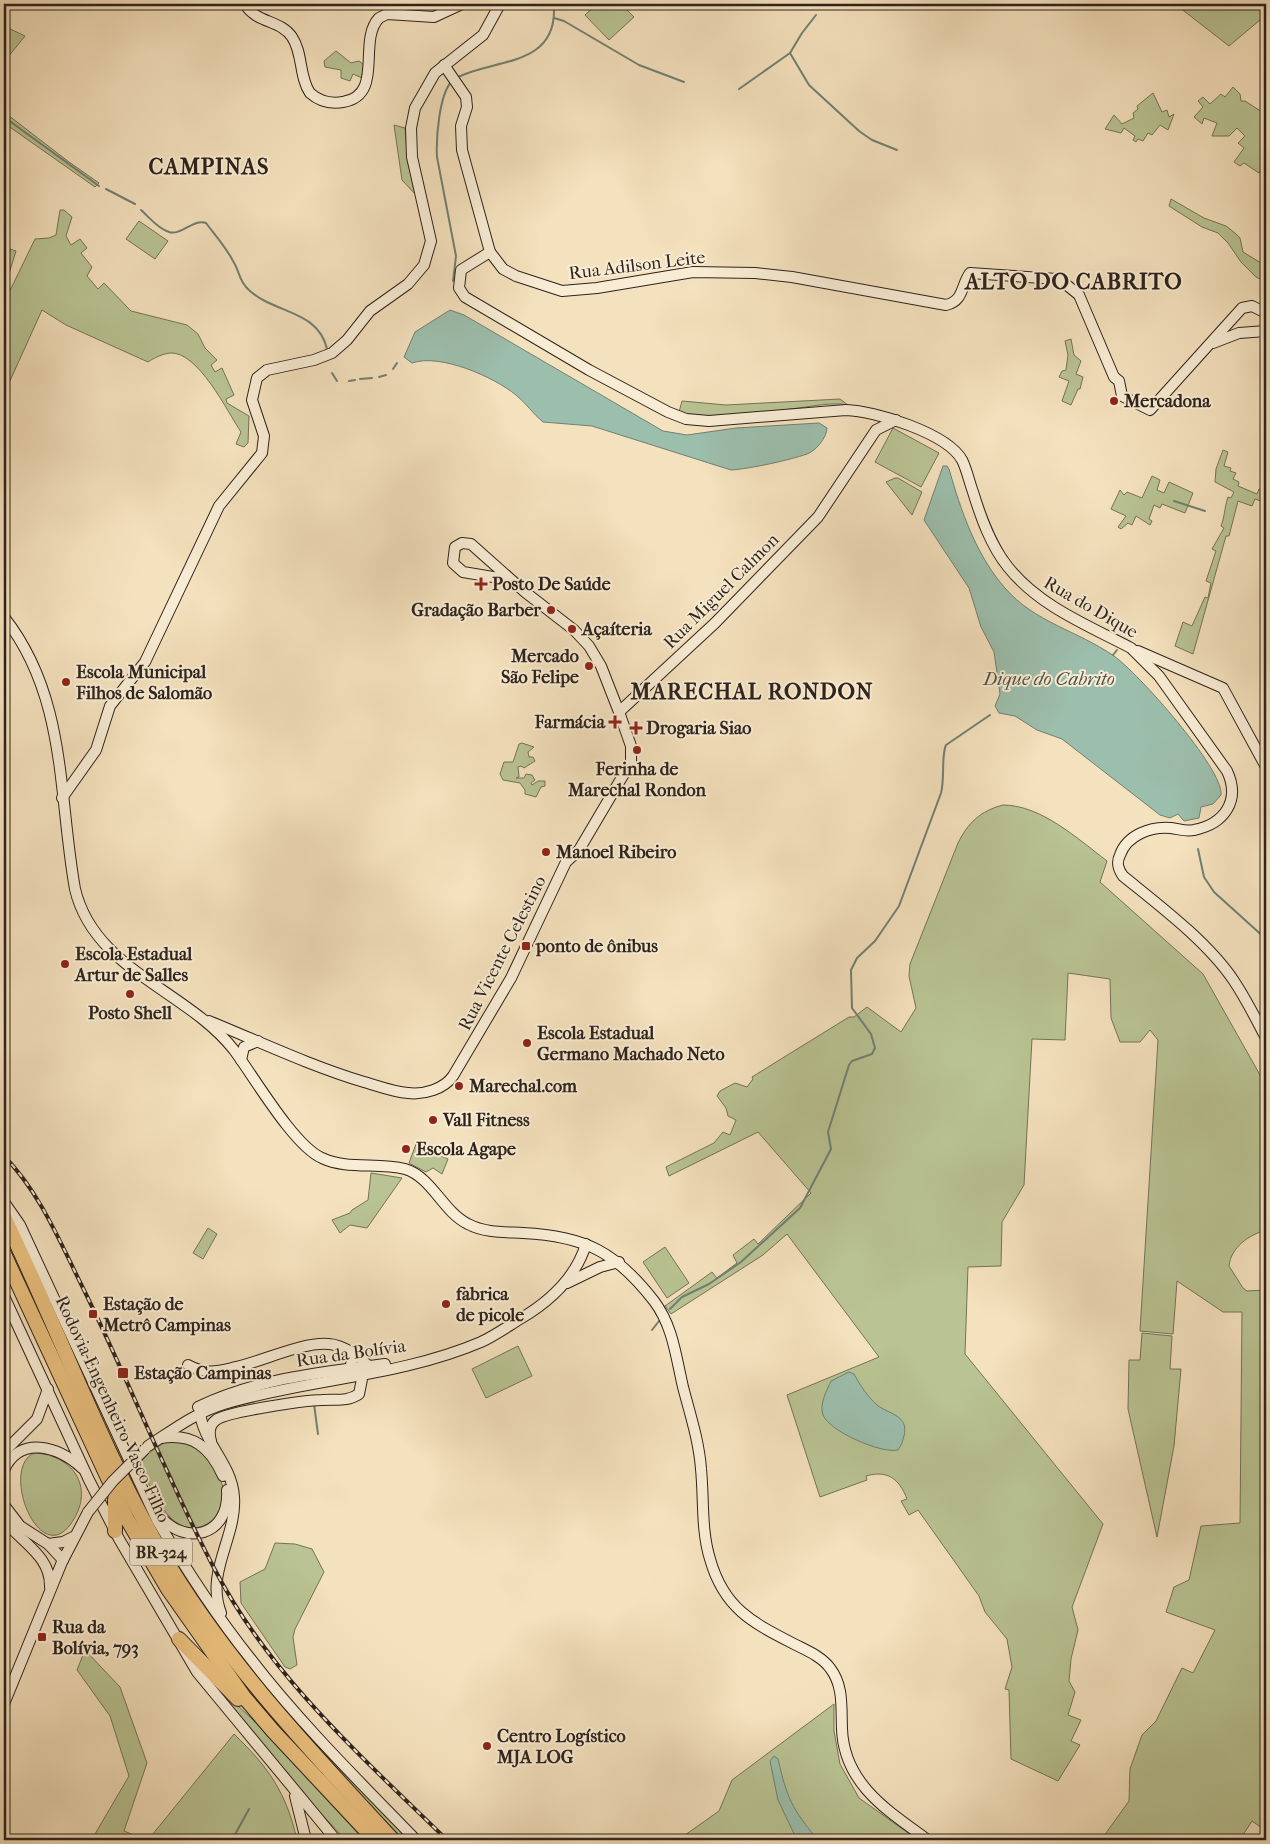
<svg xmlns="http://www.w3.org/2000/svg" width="1270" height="1844" viewBox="0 0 1270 1844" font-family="'IM FELL French Canon',serif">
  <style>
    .green { fill: #b9c393; stroke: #747358 }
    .water { fill: #9cbeac; stroke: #708072 }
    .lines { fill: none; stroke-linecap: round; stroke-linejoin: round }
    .stream { stroke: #708072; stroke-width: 2 }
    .secondary-casing { stroke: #2e231c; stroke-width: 12 }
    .highway-casing { stroke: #2e231c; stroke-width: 16 }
    .secondary { stroke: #f8ecd4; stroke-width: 10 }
    .highway { stroke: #eac07e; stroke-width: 14 }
    .rail-casing { stroke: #2e231c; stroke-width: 4 }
    .rail { stroke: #f8ecd4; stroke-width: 2; stroke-dasharray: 5.5; stroke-linecap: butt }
    .secondary-bridge-casing { stroke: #2e231c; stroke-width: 12; stroke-linecap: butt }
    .secondary-bridge { stroke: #f8ecd4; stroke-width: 10 }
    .poi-dot { fill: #8f2418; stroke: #f8ecd4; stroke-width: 2 }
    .labels { text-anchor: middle; stroke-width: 4; stroke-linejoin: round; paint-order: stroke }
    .shield { fill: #f8ecd4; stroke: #6b5f53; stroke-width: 1 }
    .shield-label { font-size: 16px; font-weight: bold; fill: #2e231c }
    .street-label { font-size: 18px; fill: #2e231c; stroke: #f8ecd4 }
    .poi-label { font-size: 18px; font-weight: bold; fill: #2e231c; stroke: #f8ecd4; text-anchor: start }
    .water-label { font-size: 19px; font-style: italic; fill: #4f5247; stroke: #f8ecd4 }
    .district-label { font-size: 22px; font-weight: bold; letter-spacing: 1px; fill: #2e231c; stroke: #f8ecd4 }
  </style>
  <rect width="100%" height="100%" fill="#f4e1bd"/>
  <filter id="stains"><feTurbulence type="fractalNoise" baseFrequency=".004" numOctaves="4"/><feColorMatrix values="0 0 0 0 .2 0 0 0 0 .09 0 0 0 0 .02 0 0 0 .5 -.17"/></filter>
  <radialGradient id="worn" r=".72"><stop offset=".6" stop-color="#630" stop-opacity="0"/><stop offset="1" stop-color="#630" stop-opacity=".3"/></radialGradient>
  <g class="green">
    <path d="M597 4H615L621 10 625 8 634 17 609 40 585 15Z"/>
    <path d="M1175 4H1265L1266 15 1229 46Z"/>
    <path d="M4 26 25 36 4 62Z"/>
    <path d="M336 51 351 63 359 61 364 65 362 78 353 74 350 81 341 78V70L325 67 324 61Z"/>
    <path d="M1233 87 1240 94 1241 101H1245L1262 112 1263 120H1266V171L1261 169 1259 173 1244 163 1240 166 1234 162 1244 148 1238 143 1245 136 1237 128 1229 136H1212L1217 123 1204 118 1202 124 1194 117 1203 107 1198 101 1203 97 1210 104 1221 94 1225 97Z"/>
    <path d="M1153 93 1162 112 1167 110 1169 117 1174 114 1168 130 1160 125 1152 135 1148 133 1143 141 1138 139 1136 142 1133 140 1135 136 1124 128 1121 133 1105 129 1114 115 1122 124 1134 118 1133 113 1138 109 1137 106Z"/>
    <path d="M4 112 69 162 99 183 95 187 4 123Z"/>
    <path d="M394 125 405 128 408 163 416 195 402 180Z"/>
    <path d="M1171 199 1204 218 1226 226 1235 233 1240 238 1243 252 1266 266V282L1256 277 1241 262 1228 243 1218 233 1202 227 1169 206Z"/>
    <path d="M60 210H64L72 217 66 236 71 245 80 239 87 248 81 253 92 267 87 276 98 289 104 283 131 311 187 325 198 334 205 348 217 360 211 365 215 372 222 368 234 395 226 399 227 403 249 416 248 443 244 447 236 444 241 432C227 411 198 351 170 353 162 354 154 358 148 362L66 325 42 310 4 394V303L35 239 49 238 56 235Z"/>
    <path d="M139 221 168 241 155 259 126 239Z"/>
    <path d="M4 247 16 251 4 290Z"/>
    <path d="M1071 339 1074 355 1081 361 1076 374 1083 377 1080 389H1078L1071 405 1062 401 1069 381 1059 377 1062 371 1066 370 1068 355 1065 341Z"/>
    <path d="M840 399 848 405C831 402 815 406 798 408 760 413 716 421 679 412L682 401 726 405Z"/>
    <path d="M893 428 939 453 921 487 875 462Z"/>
    <path d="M1223 450 1228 452 1224 466 1231 468 1230 471 1236 473 1233 479 1239 482 1238 486 1257 494 1259 489 1266 491V503L1255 499 1252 506 1238 501 1229 536H1226L1193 654 1175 646 1183 622 1192 626 1205 597 1208 598 1211 583 1206 581 1216 551 1212 549 1224 528 1221 526C1225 516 1224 509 1228 497L1231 498 1234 492 1215 482 1216 469Z"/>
    <path d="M1152 476 1160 480 1157 490 1164 493 1169 482 1193 493 1185 513 1162 504 1160 508 1154 505 1149 519 1152 521 1150 525 1136 516 1132 525 1128 523 1121 529 1118 527 1126 516 1111 509 1120 490 1124 495 1127 492 1142 498Z"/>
    <path d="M895 478H898L922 492 912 515 886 482Z"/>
    <path d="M522 743 534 747 528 752 529 757H533L535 761 524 768 521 766 518 767 519 777 516 778H524L526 774 532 775 535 780 531 783 532 785 538 781H545V786L541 787 536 797 525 794V790L520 783 503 780 500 774 504 762H513L519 744Z"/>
    <path d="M1003 805C1041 805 1078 839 1107 861L1100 882 1203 974 1264 1082 1266 1091V1230C1249 1235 1231 1247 1229 1266L1243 1288 1247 1291 1266 1290V1574L1263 1591H1266V1831L1252 1821 1243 1835 1247 1838 1245 1840H1101L1129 1801 1130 1769 1142 1735 1156 1721 1182 1668 1193 1673 1215 1630 1166 1612 1174 1587 1189 1580 1201 1526 1240 1523 1242 1312H1223L1177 1281 1173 1334 1140 1331 1158 1040 1150 1030 1140 1042H1120L1111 1018 1110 979 1068 973 1065 1040 1032 1039 1024 1185 1002 1222 1001 1266 968 1267 965 1354 1103 1524 1072 1607 1078 1630 1071 1659 1069 1681 1075 1692 1068 1715 1081 1720 1071 1741 1080 1745 1058 1781 1011 1759 1009 1690 1005 1689 1012 1667 1007 1639 985 1612 979 1596 918 1510 909 1515 901 1501 907 1499C899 1478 887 1470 866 1476L867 1480 820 1497 787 1395 879 1357 787 1234 763 1255 671 1314 665 1306 712 1272 717 1278 737 1263 733 1255 754 1239 758 1244 811 1193 758 1132 669 1176 666 1167 714 1143 723 1132 730 1135 736 1120 728 1116 726 1108 717 1096 720 1091 735 1083 747 1087 753 1079 752 1077 849 1017H854L867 1007 901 1032 916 1008 909 976 910 964 958 843C968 823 980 811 1003 805Z"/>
    <path d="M416 1144 448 1159 442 1174 433 1168 426 1172 409 1163Z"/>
    <path d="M371 1173 402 1178 367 1228 350 1225 340 1233 332 1220 350 1213 352 1210 368 1200Z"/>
    <path d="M208 1228 217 1234 203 1259 193 1253Z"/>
    <path d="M665 1247 689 1283 667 1298 643 1262Z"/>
    <path d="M1142 1333 1172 1336 1170 1369H1181L1174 1446 1157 1537 1128 1409 1129 1360H1140Z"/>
    <path d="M518 1346 532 1376 486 1398 472 1369Z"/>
    <path d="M168 1440 194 1443C205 1455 216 1467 222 1484 231 1514 199 1542 173 1520 157 1506 149 1482 139 1464L149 1453Z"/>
    <path d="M34 1453C75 1455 96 1490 70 1525 38 1567 0 1468 34 1453Z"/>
    <path d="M275 1543 295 1544 312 1549 324 1572 295 1629 293 1637 297 1665 290 1669 285 1667 241 1603 240 1582 265 1569Z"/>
    <path d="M85 1650 120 1687 147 1763 124 1831 146 1840H96L95 1834 129 1776 110 1716 77 1670Z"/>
    <path d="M250 1664 410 1840H404L323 1756 256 1677Z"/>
    <path d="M201 1671 252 1719 364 1840H346L308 1800Z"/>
    <path d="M834 1704V1731L840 1764 859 1798 918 1840H678L719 1811 732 1780Z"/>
    <path d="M234 1734C269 1768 286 1792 297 1840H148Z"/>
  </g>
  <g class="water">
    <path d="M450 310 464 315 663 431 687 435 736 428 819 423 827 428C827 437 816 451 807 454 790 460 749 469 731 470L592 426 543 422C533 414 526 403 516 395 494 377 440 353 412 363L404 357 415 332Z"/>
    <path d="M943 466H947L949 469C961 511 976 555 1005 588 1034 622 1078 631 1114 656 1137 672 1224 769 1221 795L1213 804 1201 807 1199 818 1184 821 1178 814 1170 818 1160 815 1062 739 1037 730 1015 716 999 713 995 706 1000 694 994 652 981 627 969 588 924 520Z"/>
    <path d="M849 1372 854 1374C860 1385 867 1396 877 1405 890 1415 909 1415 904 1436 903 1441 901 1446 898 1450 881 1454 829 1431 823 1415 819 1404 827 1390 831 1381Z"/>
    <path d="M774 1756 778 1759C787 1798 792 1809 818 1840H797L778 1800 770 1761Z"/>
  </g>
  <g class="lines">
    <g class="stream">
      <path d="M554 18 564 21 639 65 684 82"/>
      <path d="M790 53 809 85 859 131 872 140 897 150"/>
      <path d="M458 77C495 59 554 66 554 11"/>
      <path d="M452 81C439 94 436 139 437 157L456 256 453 281"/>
      <path d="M739 89 790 53 802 33 816 15"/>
      <path d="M4 117 99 186"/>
      <path d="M106 189 135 204"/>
      <path d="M141 210C149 217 158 229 169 232 181 236 194 218 206 223 215 235 226 247 233 261 240 272 239 282 250 291 276 314 318 310 327 349"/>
      <path d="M393 369 397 363"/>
      <path d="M332 373 337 381"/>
      <path d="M379 377 386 375"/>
      <path d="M360 379 372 378"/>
      <path d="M349 381 355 380"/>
      <path d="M1174 501 1205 511"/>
      <path d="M1113 655 1117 650"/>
      <path d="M1198 849 1204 877 1214 892 1266 939"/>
      <path d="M670 1309 682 1297 709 1284 741 1262 800 1208 831 1149 828 1132 849 1065 852 1061 872 1054 875 1048 871 1034 852 1008 851 970 857 958 875 941 899 906 941 793C945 778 941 756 946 745L990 715"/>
      <path d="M652 1330 659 1321"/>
      <path d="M314 1404 318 1434"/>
      <path d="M232 1840 249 1809"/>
    </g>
    <defs>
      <g id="secondary">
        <path d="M245 4C255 23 281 20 292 37 303 53 299 77 310 93 319 101 331 104 343 102 385 95 357 41 379 18L387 14 434 17 462 4"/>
        <path d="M444 65 466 97 467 107 461 126 462 150 490 252 503 269 516 276 562 291 597 288 693 272 755 273 792 277 946 305C964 301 961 285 970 273L1057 279 1068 286 1079 295 1114 377 1119 381 1122 396 1150 410 1242 308 1252 306 1266 313"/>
        <path d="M490 252 461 270 459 288 465 297 589 370 668 412 686 419 709 421 846 410C875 411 947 433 962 460 967 470 969 481 973 492 981 518 991 546 1008 567 1039 606 1087 625 1131 648L1159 676 1227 771C1241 801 1224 824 1194 830 1186 832 1179 829 1171 828 1151 826 1127 835 1120 855 1116 863 1118 869 1123 876 1160 906 1208 942 1234 981 1246 999 1256 1019 1266 1038"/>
        <path d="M1213 343 1239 333 1266 331"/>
        <path d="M4 617C67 697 58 794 75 889 94 970 187 990 234 1050 254 1077 294 1146 322 1158 347 1170 378 1162 405 1169 432 1177 443 1212 468 1224 485 1233 504 1232 523 1233 585 1236 616 1252 654 1301 673 1326 676 1357 683 1387 690 1414 699 1441 701 1469 704 1499 701 1530 710 1559 724 1609 753 1623 796 1645 808 1651 822 1657 830 1668 844 1686 841 1708 842 1729 844 1784 888 1811 928 1840"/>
        <path d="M1138 651 1223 688 1266 767"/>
        <path d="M619 712 715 623 818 517 876 430 896 420"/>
        <path d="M62 798 96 750 110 706 145 662 219 506 262 453 264 436 252 400 257 378 267 370 314 360 332 353 347 340 370 311 408 284 424 265 431 241 412 157 411 128 415 108 435 73 483 35 500 4"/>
        <path d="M209 1021C260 1042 311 1066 364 1082 378 1086 393 1092 408 1093 424 1095 444 1089 453 1076L511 978 566 862 579 850 631 762V746L619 712 601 666 589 646 574 630 525 592 471 544 462 543 455 547 453 563 463 572 511 580"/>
        <path d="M241 1060 244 1047 258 1041"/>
        <path d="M4 1202 20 1225 157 1520C185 1568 215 1614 250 1658 300 1723 359 1781 416 1840"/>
        <path d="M567 1283 600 1267 619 1262"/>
        <path d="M4 1296 89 1480 119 1539 197 1672 336 1840"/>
        <path d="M188 1365C204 1374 215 1372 232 1368 259 1363 303 1341 329 1344 344 1345 361 1358 371 1368"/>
        <path d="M198 1407C256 1379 321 1372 385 1364"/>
        <path d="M200 1413C204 1444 232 1464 234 1497 237 1537 205 1572 221 1613"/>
        <path d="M161 1438C193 1433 210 1447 223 1476"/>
        <path d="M211 1441C209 1434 209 1425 216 1420 226 1412 306 1400 322 1400 336 1399 347 1402 359 1394L362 1379 350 1368 352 1361 349 1352"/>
        <path d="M148 1446C173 1430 195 1413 224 1404 308 1379 399 1377 481 1342 494 1336 507 1327 520 1319 549 1302 576 1277 586 1244"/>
        <path d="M4 1452 37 1419 48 1389"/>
        <path d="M4 1470C20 1434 59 1447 82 1468"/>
        <path d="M4 1505 20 1526 48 1544 63 1560"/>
        <path d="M158 1514C185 1548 230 1536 227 1490"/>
        <path d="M4 1520C22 1543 51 1556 50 1587"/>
        <path d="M48 1544 63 1542 73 1537"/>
        <path d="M4 1704 62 1562 88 1512"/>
        <path d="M295 1796 306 1840"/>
      </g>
      <g id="highway">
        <path d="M4 1217C58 1328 100 1445 161 1552 224 1660 309 1749 393 1840"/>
        <path d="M4 1254 127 1519 168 1589 244 1697 273 1731 375 1840"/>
        <path d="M115 1499V1531"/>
        <path d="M179 1639 238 1699"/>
      </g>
    </defs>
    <use href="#secondary" class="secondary-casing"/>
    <use href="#highway" class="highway-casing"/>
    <use href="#secondary" class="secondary"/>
    <use href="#highway" class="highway"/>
    <defs>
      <path id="rail" d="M4 1156C40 1193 59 1240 82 1286 128 1379 166 1476 214 1568 269 1675 362 1757 447 1840"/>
    </defs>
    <use href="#rail" class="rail-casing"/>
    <use href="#rail" class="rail"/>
    <defs>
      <path id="secondary-bridge" d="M88 1512 113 1481 145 1449"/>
    </defs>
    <use href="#secondary-bridge" class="secondary-bridge-casing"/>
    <use href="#secondary-bridge" class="secondary-bridge"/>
  </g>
  <g class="poi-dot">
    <circle cx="1114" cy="401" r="5"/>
    <path d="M478.5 576.5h5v5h5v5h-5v5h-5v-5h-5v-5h5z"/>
    <circle cx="551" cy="610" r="5"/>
    <circle cx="572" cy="629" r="5"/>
    <circle cx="589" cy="666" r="5"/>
    <circle cx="66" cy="682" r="5"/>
    <path d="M612.5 714.5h5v5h5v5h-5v5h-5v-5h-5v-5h5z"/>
    <path d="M633.5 720.5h5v5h5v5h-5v5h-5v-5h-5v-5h5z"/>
    <circle cx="637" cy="750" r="5"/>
    <circle cx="546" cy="852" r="5"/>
    <rect x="521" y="941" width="10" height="10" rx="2.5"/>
    <circle cx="65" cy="964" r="5"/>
    <circle cx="130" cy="994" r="5"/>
    <circle cx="527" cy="1043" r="5"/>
    <circle cx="459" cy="1086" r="5"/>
    <circle cx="433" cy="1120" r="5"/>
    <circle cx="406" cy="1149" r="5"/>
    <circle cx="446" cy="1304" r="5"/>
    <rect x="88" y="1309" width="10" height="10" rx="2.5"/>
    <rect x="117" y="1367" width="12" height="12" rx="2.5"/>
    <rect x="37" y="1632" width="10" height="10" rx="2.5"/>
    <circle cx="487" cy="1746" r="5"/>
  </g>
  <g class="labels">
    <rect class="shield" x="130" y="1538.5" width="62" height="27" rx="4"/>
    <g class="shield-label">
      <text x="161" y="1558">BR-324</text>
    </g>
    <g class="street-label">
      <text transform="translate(637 265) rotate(-7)" y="6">Rua Adilson Leite</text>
      <text transform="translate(721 591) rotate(-45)" y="6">Rua Miguel Calmon</text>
      <text transform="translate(1091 607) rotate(30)" y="6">Rua do Dique</text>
      <text transform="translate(502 953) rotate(-63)" y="6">Rua Vicente Celestino</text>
      <text transform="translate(351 1353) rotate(-8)" y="6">Rua da Bolívia</text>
      <text transform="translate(113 1409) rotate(65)" y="6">Rodovia Engenheiro Vasco Filho</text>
    </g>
    <g class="poi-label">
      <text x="1124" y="407">Mercadona</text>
      <text x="492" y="590">Posto De Saúde</text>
      <text x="541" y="616" text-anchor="end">Gradação Barber</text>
      <text x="582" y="635">Açaíteria</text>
      <text x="579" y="662" text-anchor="end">Mercado<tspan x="579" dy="21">São Felipe</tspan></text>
      <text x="76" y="678">Escola Municipal<tspan x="76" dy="21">Filhos de Salomão</tspan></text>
      <text x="605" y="728" text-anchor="end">Farmácia</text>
      <text x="646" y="734">Drogaria Siao</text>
      <text x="637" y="775" text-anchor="middle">Ferinha de<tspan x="637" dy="21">Marechal Rondon</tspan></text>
      <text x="556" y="858">Manoel Ribeiro</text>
      <text x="536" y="952">ponto de ônibus</text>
      <text x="75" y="960">Escola Estadual<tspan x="75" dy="21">Artur de Salles</tspan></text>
      <text x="130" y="1019" text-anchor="middle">Posto Shell</text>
      <text x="537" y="1039">Escola Estadual<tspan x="537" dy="21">Germano Machado Neto</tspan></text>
      <text x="469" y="1092">Marechal.com</text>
      <text x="443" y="1126">Vall Fitness</text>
      <text x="416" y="1155">Escola Agape</text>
      <text x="456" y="1300">fabrica<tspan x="456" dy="21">de picole</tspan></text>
      <text x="103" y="1310">Estação de<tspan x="103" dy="21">Metrô Campinas</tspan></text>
      <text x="134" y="1379">Estação Campinas</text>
      <text x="52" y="1633">Rua da<tspan x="52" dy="21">Bolívia, 793</tspan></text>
      <text x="497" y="1742">Centro Logístico<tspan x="497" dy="21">MJA LOG</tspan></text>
    </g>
    <g class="water-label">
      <text x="1049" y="685">Dique do Cabrito</text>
    </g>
    <g class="district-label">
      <text x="209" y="174">CAMPINAS</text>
      <text x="1074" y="289">ALTO DO CABRITO</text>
      <text x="752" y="699">MARECHAL RONDON</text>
    </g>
  </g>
  <rect width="1270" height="1844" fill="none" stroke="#f4e1bd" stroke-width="20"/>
  <rect x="5" y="5" width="1260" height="1834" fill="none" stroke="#2e231c" stroke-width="2.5"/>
  <rect x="10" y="10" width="1250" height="1824" fill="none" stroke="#2e231c"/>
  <rect width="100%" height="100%" filter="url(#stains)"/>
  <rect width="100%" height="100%" fill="url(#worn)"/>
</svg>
